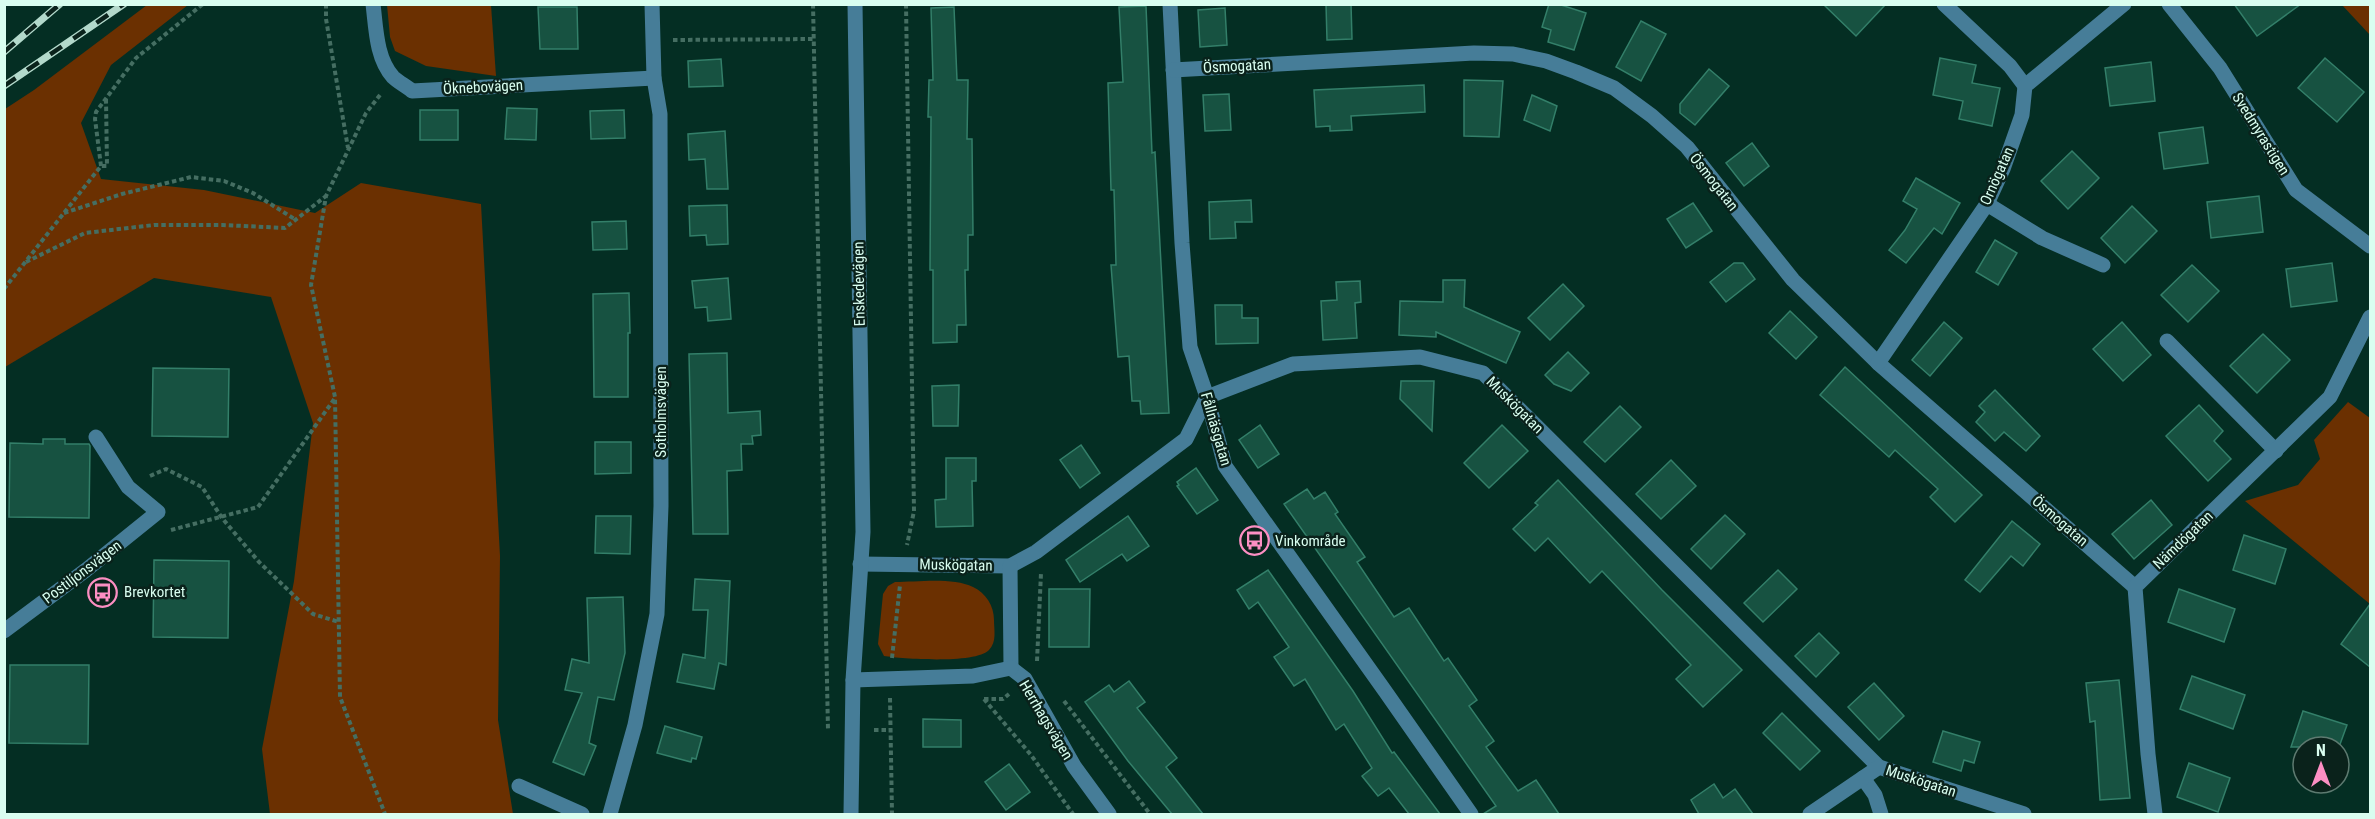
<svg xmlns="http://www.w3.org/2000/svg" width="2375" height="819" viewBox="0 0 2375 819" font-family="'Roboto Condensed',sans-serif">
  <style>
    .green { fill: #6b3001 }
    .building { fill: #175241; stroke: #337f69; stroke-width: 1.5 }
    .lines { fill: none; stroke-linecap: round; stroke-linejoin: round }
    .path { stroke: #456e62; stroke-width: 4; stroke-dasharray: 4.5 3; stroke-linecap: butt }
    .minor { stroke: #467d98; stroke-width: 15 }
    .rail-casing { stroke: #b3d9cb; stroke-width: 7 }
    .rail { stroke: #0a221b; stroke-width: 4.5; stroke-dasharray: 14; stroke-linecap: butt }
    .labels { text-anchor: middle; stroke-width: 5; stroke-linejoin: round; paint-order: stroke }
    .street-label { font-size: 15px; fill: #d9fef0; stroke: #0a221b }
    .poi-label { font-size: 15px; fill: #d9fef0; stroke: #0a221b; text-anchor: start }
  </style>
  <rect width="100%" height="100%" fill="#042e23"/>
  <g class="green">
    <path d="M147 5H188L111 65 81 123 101 179 204 190 315 213 361 183 481 204 500 556 498 720 513 814H270L262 749 294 581 313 423 271 297 154 278 5 367V109L34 90Z"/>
    <path d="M387 5H491L496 76 426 66 395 51 390 37Z"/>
    <path d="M2342 5H2370V35Z"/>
    <path d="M2348 402 2370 418V604L2245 501 2298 485 2320 459 2314 440Z"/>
    <path d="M895 582C917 582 953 577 973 587 986 593 994 606 994 620 994 630 997 642 989 650 976 664 903 659 884 656L878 644 883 594 888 586Z"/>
  </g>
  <g class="building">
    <path d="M1326 4H1351L1352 39 1327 40Z"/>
    <path d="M1549 4H1558L1586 13 1574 50 1548 42 1551 30 1542 27Z"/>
    <path d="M1823 4H1886L1856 36Z"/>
    <path d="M2234 4H2301L2257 36Z"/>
    <path d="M1146 6 1152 153 1155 152 1169 413 1141 414 1140 401H1132L1129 356 1118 357 1111 265H1116L1114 190H1111L1108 83 1123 82 1119 7Z"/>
    <path d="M538 7H577L578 49H540Z"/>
    <path d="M954 7 957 80H968L967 139H972L973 235H968V270H965L966 325H957V342L933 343V270H930L931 117H928L929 80H933L931 8Z"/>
    <path d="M1225 8 1227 45 1200 47 1198 10Z"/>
    <path d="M1641 21 1666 34 1641 81 1616 67Z"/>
    <path d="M1940 58 1976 65 1972 83 2000 88 1992 126 1959 119 1963 101 1933 95Z"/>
    <path d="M2325 58 2364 92 2337 122 2298 88Z"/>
    <path d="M721 59 723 86 689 87 688 61Z"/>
    <path d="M2151 62 2155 101 2110 106 2105 68Z"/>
    <path d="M1709 69 1729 86 1695 125 1680 113V104Z"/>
    <path d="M1464 80 1503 81 1499 137 1464 136Z"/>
    <path d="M1424 85 1425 112 1351 116 1352 130 1330 131V126L1316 127 1314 90Z"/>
    <path d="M1229 94 1231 130 1205 131 1203 95Z"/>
    <path d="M1532 95 1557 106 1550 131 1524 120Z"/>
    <path d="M507 108 537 109 536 140 505 139Z"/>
    <rect x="420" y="110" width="38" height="30"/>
    <path d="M624 110 625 138 591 139 590 111Z"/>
    <path d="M2203 127 2208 163 2164 169 2159 133Z"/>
    <path d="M725 131 728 189H707L705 159 689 160 688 134Z"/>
    <path d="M1752 143 1769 166 1744 186 1726 163Z"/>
    <path d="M2072 151 2099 178 2068 209 2041 181Z"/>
    <path d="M1916 178 1960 203 1942 234 1934 228 1906 263 1889 250 1905 230 1917 209 1903 201Z"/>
    <path d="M2259 196 2263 232 2211 238 2207 202Z"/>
    <path d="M1251 200 1252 222H1235L1236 238 1210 239 1209 202Z"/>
    <path d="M1693 203 1712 231 1686 248 1667 219Z"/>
    <path d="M727 205 728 244 707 245 706 235 690 236 689 206Z"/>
    <path d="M2132 206 2157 231 2125 263 2101 238Z"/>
    <path d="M626 221 627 249 593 250 592 222Z"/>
    <path d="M1995 240 2017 253 1998 285 1976 272Z"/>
    <path d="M1734 263H1743L1755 279 1726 302 1710 282Z"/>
    <path d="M2332 263 2337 301 2291 307 2286 269Z"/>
    <path d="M2192 265 2219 291 2188 322 2161 295Z"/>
    <path d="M728 278 731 319 708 321 707 307 695 308 692 281Z"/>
    <path d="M1443 280H1465L1464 307 1520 332 1506 363 1436 332V337L1399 335 1400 301 1443 302Z"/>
    <path d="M1360 281 1361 302 1355 303 1357 338 1323 340 1321 301 1337 300 1336 282Z"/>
    <path d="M1563 284 1584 306 1550 340 1528 318Z"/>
    <path d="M629 293 630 333H628V397H594L593 294Z"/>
    <path d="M1215 305H1242V318H1258V343L1216 344Z"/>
    <path d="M1790 311 1817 337 1796 359 1769 333Z"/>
    <path d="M1944 322 1962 338 1930 376 1912 360Z"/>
    <path d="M2122 322 2151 355 2123 381 2093 349Z"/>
    <path d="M2263 334 2290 360 2257 393 2230 366Z"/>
    <path d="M1568 352 1589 373 1571 391 1554 384 1545 375Z"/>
    <path d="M727 353 728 413 760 411 761 435 752 436 753 444H741L742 470 727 471 728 534H693L689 354Z"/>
    <path d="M1845 367 1982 495 1955 522 1930 497 1938 489 1895 450 1889 457 1820 395Z"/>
    <path d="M153 368 229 369 228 437 152 436Z"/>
    <path d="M1401 381H1434L1432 431 1400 399Z"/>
    <path d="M959 385 958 426H933L932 386Z"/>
    <path d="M1995 390 2040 436 2026 451 2004 432 1995 441 1976 422 1985 412 1979 406Z"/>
    <path d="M2199 405 2223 431 2214 441 2231 459 2208 481 2166 436Z"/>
    <path d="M1620 406 1641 427 1605 462 1584 442Z"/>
    <path d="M1260 425 1279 454 1258 468 1239 440Z"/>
    <path d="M1502 425 1528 451 1489 488 1464 463Z"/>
    <path d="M43 439H65V444H89L90 446 89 518 9 517 10 443 43 444Z"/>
    <path d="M595 442H631V473L595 474Z"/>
    <path d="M1081 445 1100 473 1080 488 1060 460Z"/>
    <path d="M946 458H976V481H972L973 526 936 527 935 500 946 499Z"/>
    <path d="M1671 460 1696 486 1661 519 1636 494Z"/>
    <path d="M1196 468 1218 500 1197 514 1177 486 1179 485 1177 482Z"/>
    <path d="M1558 480 1662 590 1742 670 1703 707 1676 679 1691 665 1602 571 1590 583 1548 538 1535 551 1513 529 1538 505 1535 503Z"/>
    <path d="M1307 489 1314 499 1325 492 1338 512 1335 514 1365 557 1357 562 1394 617 1409 608 1444 661 1448 658 1477 700 1469 706 1494 741 1486 747 1518 791 1536 780 1559 814H1483L1496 806 1284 504Z"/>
    <path d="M2151 500 2172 525 2134 559 2112 534Z"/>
    <path d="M1725 515 1745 534 1711 569 1691 549Z"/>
    <path d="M596 516H631L630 554 595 553Z"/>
    <path d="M1128 516 1149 546 1127 561 1122 554 1080 582 1066 560Z"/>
    <path d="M2012 521 2040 544 2023 566 2011 556 1980 592 1965 580Z"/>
    <path d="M2244 535 2286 549 2275 584 2233 570Z"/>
    <path d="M154 560 229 561 228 638 153 637Z"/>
    <path d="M1268 570 1353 691 1392 753 1394 752 1440 814H1409L1389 788 1378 796 1362 776 1372 768 1344 724 1336 730 1305 679 1294 686 1274 657 1289 647 1258 602 1249 609 1237 590Z"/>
    <path d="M1778 570 1797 589 1763 622 1744 603Z"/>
    <path d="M695 579 730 581 726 665 719 663 714 689 677 682 683 654 705 658 708 610H693Z"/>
    <path d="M1049 589H1090L1089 647H1049Z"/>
    <path d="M2179 589 2235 609 2224 642 2168 622Z"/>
    <path d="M623 597 625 653 614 700 598 697 589 743 596 746 584 775 553 762 582 693 565 690 572 659 589 663 587 598Z"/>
    <path d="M2370 604V667L2341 644Z"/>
    <path d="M1819 633 1839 653 1816 677 1795 656Z"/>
    <path d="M10 665H89L88 744 9 743Z"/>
    <path d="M2192 676 2245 695 2233 729 2180 709Z"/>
    <path d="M2119 680 2130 798 2100 800 2095 721 2090 722 2086 683Z"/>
    <path d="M1129 681 1145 702 1137 708 1177 758 1166 767 1203 814H1172L1128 761 1085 702 1109 685 1114 692Z"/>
    <path d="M1874 683 1904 716 1879 740 1848 707Z"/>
    <path d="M2303 711 2347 725 2339 747H2291Z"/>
    <path d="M1782 713 1820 751 1800 770 1763 733Z"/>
    <path d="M923 719 961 720V747H923Z"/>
    <path d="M665 726 702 737 696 759 692 758 691 762 657 753Z"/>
    <path d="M1943 731 1980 742 1974 763 1964 760 1961 771 1933 762Z"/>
    <path d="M2189 763 2230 778 2218 812 2177 797Z"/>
    <path d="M1009 764 1030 792 1006 810 985 782Z"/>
    <path d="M1714 784 1723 798 1735 789 1753 814H1699L1691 800Z"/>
  </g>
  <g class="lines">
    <g class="path">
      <path d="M326 4V19L348 148"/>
      <path d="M813 4 828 730"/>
      <path d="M906 4 914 511 907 545"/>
      <path d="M673 40 813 39"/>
      <path d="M380 95 366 113 326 196 311 285 335 397 340 697 385 814"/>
      <path d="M101 166 95 119 96 112 136 58 203 4"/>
      <path d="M64 213 122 194 191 177 224 181 253 193 296 220"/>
      <path d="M26 262 85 233 154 225H223L285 228 326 196"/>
      <path d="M4 289 101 166H107L106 99"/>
      <path d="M150 476 166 469 202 487 222 518 259 562 313 614 339 622"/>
      <path d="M171 530 258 507 335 398"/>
      <path d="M892 658 900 585"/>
      <path d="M1037 661 1041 573"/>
      <path d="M890 698 892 814"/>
      <path d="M984 699H1003L1009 694"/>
      <path d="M984 699 1031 755 1073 814"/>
      <path d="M1064 701 1150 814"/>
      <path d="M874 730H891"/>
    </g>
    <g class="minor">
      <path d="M373 4C376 28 376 58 393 77 398 82 406 86 412 91L654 78"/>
      <path d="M1170 4 1182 243 1190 347 1207 397 1225 466 1385 691 1471 814"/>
      <path d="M1944 4 2010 66 2025 86"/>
      <path d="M2169 4 2220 68 2296 190 2370 246"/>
      <path d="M1173 70 1474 53 1513 54 1546 61 1576 72 1614 88 1652 116 1687 147 1793 280 1878 363 2135 587"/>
      <path d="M1987 204 2042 238 2103 265"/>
      <path d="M2167 341 2276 451"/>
      <path d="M1878 363 1987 204 2003 169 2022 115 2025 86 2124 4"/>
      <path d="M860 564 1010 566 1036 552 1186 439 1207 397 1293 364 1420 357 1483 373 1879 767 2024 814"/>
      <path d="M1010 566 1011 668"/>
      <path d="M4 631 86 570 158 512 128 487 96 437"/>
      <path d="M1011 668 1025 679 1074 766 1109 814"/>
      <path d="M853 680 973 676 1011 668"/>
      <path d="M1863 778 1875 795 1881 814"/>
      <path d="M519 786 582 814"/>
      <path d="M610 814 635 725 657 614 661 506 660 114 654 78 652 4"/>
      <path d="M851 814 853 680 863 532 855 4"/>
      <path d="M1810 814 1879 767"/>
      <path d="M2155 814 2148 754 2135 587 2330 397 2370 317"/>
    </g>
    <defs>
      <g id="rail">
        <path d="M4 52 60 4"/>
        <path d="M4 86 124 4"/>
      </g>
    </defs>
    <use href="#rail" class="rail-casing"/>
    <use href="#rail" class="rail"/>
  </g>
  <defs>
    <symbol id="bus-ring" viewBox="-11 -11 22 22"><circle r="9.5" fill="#0a221b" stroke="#fc8fc3" stroke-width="1.5"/><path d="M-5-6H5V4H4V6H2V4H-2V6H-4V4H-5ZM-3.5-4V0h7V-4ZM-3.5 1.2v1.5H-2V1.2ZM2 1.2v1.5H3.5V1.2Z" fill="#fc8fc3"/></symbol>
  </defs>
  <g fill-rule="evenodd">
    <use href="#bus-ring" x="1238" y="524" width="33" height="33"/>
    <use href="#bus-ring" x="86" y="576" width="33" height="33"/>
  </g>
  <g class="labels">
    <g class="street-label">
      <text transform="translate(1237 66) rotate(-3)" y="5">Ösmogatan</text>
      <text transform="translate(483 87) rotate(-3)" y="5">Öknebovägen</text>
      <text transform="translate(2261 134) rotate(58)" y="5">Svedmyrastigen</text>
      <text transform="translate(1997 176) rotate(-66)" y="5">Ornögatan</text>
      <text transform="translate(1714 182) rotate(52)" y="5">Ösmogatan</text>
      <text transform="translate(859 284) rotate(-91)" y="5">Enskedevägen</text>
      <text transform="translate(1515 405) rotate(45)" y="5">Muskögatan</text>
      <text transform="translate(661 412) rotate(-90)" y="5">Sotholmsvägen</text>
      <text transform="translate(1216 429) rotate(74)" y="5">Fållnäsgatan</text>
      <text transform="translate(2060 521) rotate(41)" y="5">Ösmogatan</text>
      <text transform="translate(2183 540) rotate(-44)" y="5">Nämdögatan</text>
      <text transform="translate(956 565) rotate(1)" y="5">Muskögatan</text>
      <text transform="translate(82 572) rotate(-37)" y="5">Postiljonsvägen</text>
      <text transform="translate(1046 720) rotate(59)" y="5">Herrhagsvägen</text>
      <text transform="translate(1921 781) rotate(18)" y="5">Muskögatan</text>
    </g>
    <g class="poi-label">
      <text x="1275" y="546">Vinkområde</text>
      <text x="124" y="597">Brevkortet</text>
    </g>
  </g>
  <rect width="2375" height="819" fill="none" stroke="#d9fef0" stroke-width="12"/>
  <g transform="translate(2321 765)"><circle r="28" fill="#0a221b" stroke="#5d7a70" stroke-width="1.5"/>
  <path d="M0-4.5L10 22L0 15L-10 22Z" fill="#fc8fc3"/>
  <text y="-9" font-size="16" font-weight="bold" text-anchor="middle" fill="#d9fef0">N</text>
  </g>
</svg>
